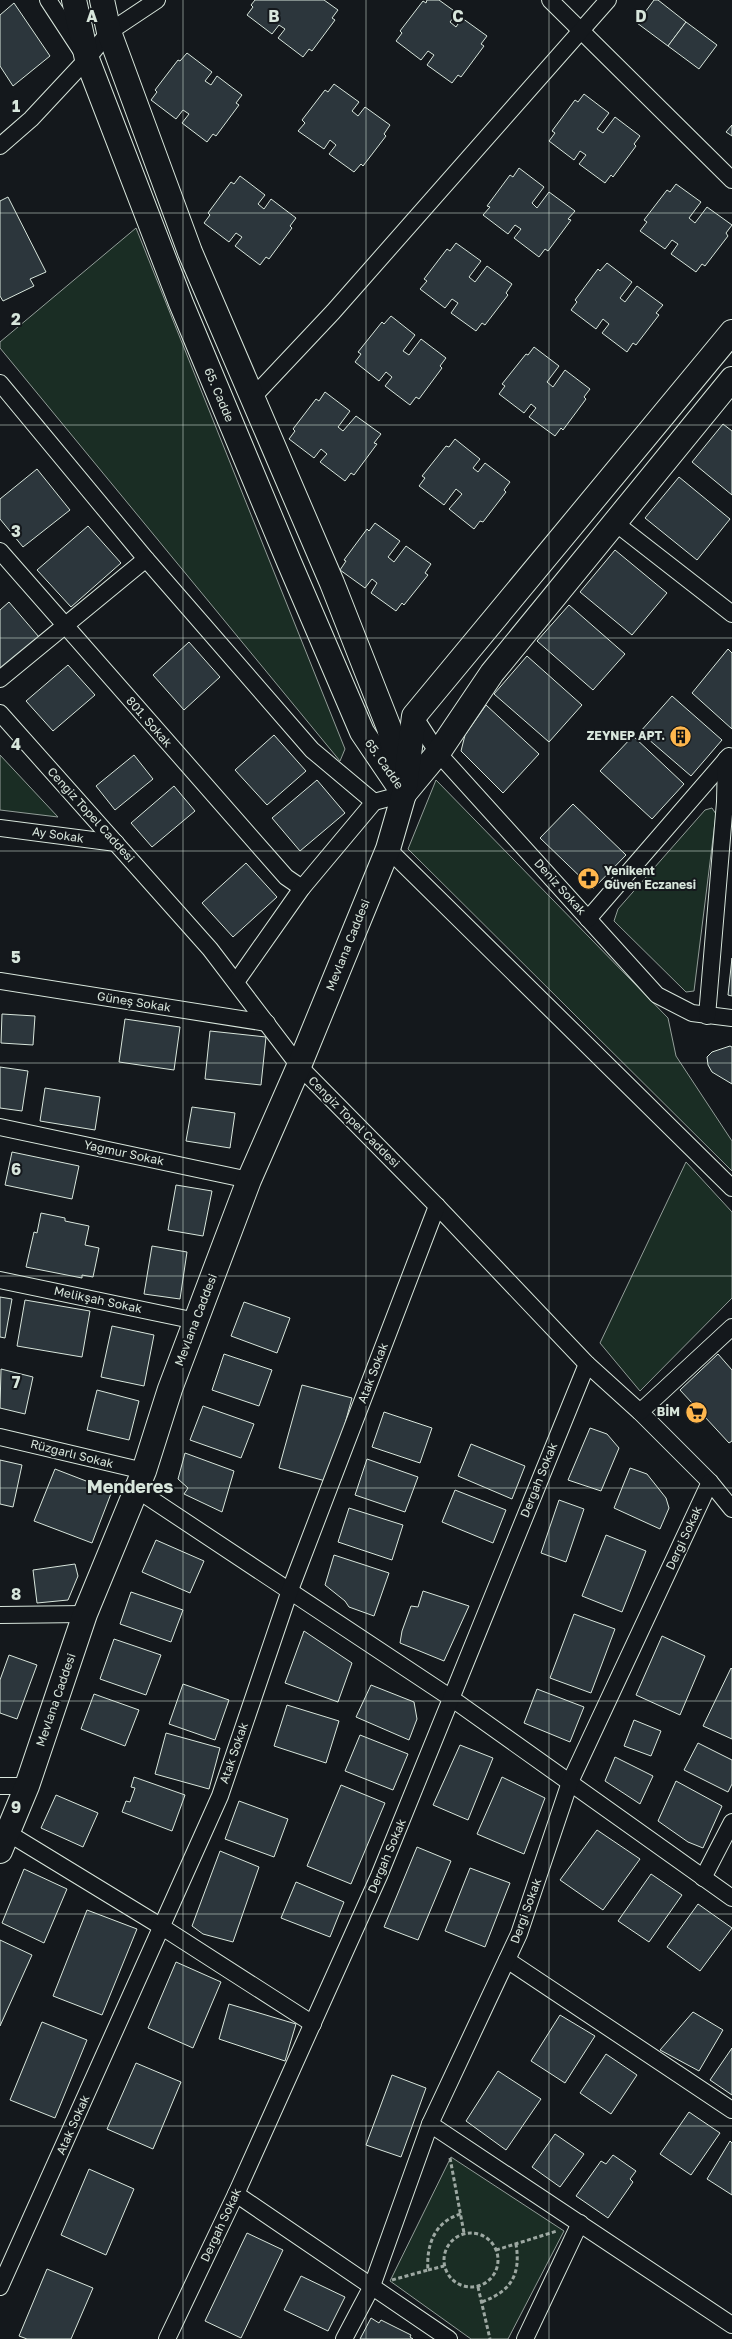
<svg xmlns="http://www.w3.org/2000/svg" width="732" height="2339" viewBox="0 0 732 2339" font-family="'Golos Text',sans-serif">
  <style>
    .green { fill: #1a2d24; stroke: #939e99 }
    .building { fill: #2c363c; stroke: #d8e6dc }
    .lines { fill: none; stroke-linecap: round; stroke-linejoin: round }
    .street-casing { stroke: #d8e6dc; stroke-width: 18 }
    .secondary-casing { stroke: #d8e6dc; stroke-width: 26 }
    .path { stroke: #9da8a2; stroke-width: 3; stroke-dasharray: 4 2.5; stroke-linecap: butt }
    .street { stroke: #14181c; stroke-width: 16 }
    .secondary { stroke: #14181c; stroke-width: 24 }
    .grid { fill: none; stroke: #d8e6dc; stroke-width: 1; stroke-opacity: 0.55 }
    .labels { text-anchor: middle; stroke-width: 4; stroke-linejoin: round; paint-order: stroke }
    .street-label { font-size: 12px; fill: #d8e6dc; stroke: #14181c }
    .poi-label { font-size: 12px; font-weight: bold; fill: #d8e6dc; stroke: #14181c; text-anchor: end }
    .district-label { font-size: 18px; font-weight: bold; fill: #d8e6dc; stroke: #14181c }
    .grid-label { font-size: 16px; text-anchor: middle; font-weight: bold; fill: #d8e6dc; stroke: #14181c; stroke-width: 4; stroke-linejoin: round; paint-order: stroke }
  </style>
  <rect width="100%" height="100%" fill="#14181c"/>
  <g class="green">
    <path d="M136 228 345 749 340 761 0 348V342Z"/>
    <path d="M0 755 58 817 0 810Z"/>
    <path d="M436 780 668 1018 676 1056 732 1141V1171L408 849Z"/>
    <path d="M712 808 716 814 694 991 686 992 614 921 618 909 705 810Z"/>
    <path d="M686 1162 732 1212V1298L640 1391 600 1343Z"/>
    <path d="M451 2157 564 2231 508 2339H471L390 2281Z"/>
  </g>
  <g class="building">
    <path d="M255 0H324L338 10 332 18 335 20 312 51 309 49 303 57 278 38 285 29 279 25 272 34 247 15 253 7 251 5Z"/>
    <path d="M427 0H439L457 13 450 22 456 27 462 18 487 36 481 44 484 46 461 77 458 75 452 83 427 65 434 55 428 51 421 60 396 41 402 33 400 31 423 1 426 3Z"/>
    <path d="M654 0H658L686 22 668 46 637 23Z"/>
    <path d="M14 3 50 56 13 86 0 66V15Z"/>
    <path d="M686 22 717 45 699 69 668 46Z"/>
    <path d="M187 53 212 72 205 81 211 85 217 76 242 95 236 103 239 105 216 136 213 134 207 142 182 123 189 114 183 110 176 119 151 100 157 92 155 90 178 60 180 61Z"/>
    <path d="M334 84 359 102 352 111 358 116 365 107 390 125 384 134 386 136 363 166 361 164 354 172 329 154 336 145 330 140 324 149 298 131 305 123 302 120 325 90 328 92Z"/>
    <path d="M584 94 609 113 597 129 603 133 615 117 640 136 634 144 636 146 613 177 611 175 605 183 579 164 586 155 580 151 574 160 549 141 555 133 552 131 575 100 578 102Z"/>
    <path d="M732 125V136L726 132Z"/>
    <path d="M519 168 544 187 532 203 537 208 549 192 575 211 568 219 571 220 548 251 545 249 539 257 514 238 521 229 515 225 508 234 483 215 490 207 487 206 510 175 513 177Z"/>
    <path d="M240 176 265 195 258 204 264 209 271 199 296 218 290 226 292 228 269 259 266 257 260 265 235 246 242 237 236 233 229 242 204 223 210 215 208 213 231 182 234 184Z"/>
    <path d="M676 184 701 202 689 218 695 223 707 207 732 225 726 233 728 236 705 266 702 264 696 272 671 254 678 244 672 240 665 249 640 231 647 222 644 220 667 190 670 192Z"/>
    <path d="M8 197 46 272 30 279 34 286 3 301 0 296V201Z"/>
    <path d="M456 243 481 261 469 277 475 282 487 266 512 284 506 293 508 295 485 325 482 323 476 331 451 313 458 303 452 299 445 308 420 289 427 281 424 279 447 249 450 251Z"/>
    <path d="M607 263 632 282 620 298 625 302 637 286 663 305 656 313 659 315 636 345 633 343 627 352 602 333 609 324 603 319 596 329 571 310 577 302 575 300 598 269 600 271Z"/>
    <path d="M391 316 415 335 403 351 409 355 421 339 446 358 440 366 442 368 419 399 416 397 410 405 385 386 392 377 386 372 379 381 355 362 361 354 358 352 382 322 384 324Z"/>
    <path d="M534 347 559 366 547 382 553 387 565 370 590 389 584 397 586 399 563 430 561 428 555 436 529 417 536 408 531 404 524 413 499 394 505 386 502 384 526 354 528 355Z"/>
    <path d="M325 392 350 411 338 427 343 431 356 416 381 434 374 443 377 444 354 475 351 473 345 481 320 462 327 454 321 449 314 458 289 439 295 431 293 429 316 399 319 401Z"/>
    <path d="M723 424 732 431V495L692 462Z"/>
    <path d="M455 439 480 459 473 468 478 472 485 463 510 482 504 490 506 492 483 522 480 521 474 529 449 509 462 494 456 489 444 505 419 486 425 478 422 476 446 446 449 447Z"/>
    <path d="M37 469 70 510 23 547 0 519V499Z"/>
    <path d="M679 477 730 519 697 560 645 518Z"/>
    <path d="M375 523 400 541 388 557 394 562 406 546 431 564 425 573 428 575 404 605 402 603 396 611 371 593 377 583 372 579 365 588 340 570 346 561 344 560 367 529 369 531Z"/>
    <path d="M88 526 121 563 71 607 37 570Z"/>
    <path d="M615 550 667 593 632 635 580 592Z"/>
    <path d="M9 602 39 637 0 669V610Z"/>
    <path d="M569 605 625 654 593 690 537 641Z"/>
    <path d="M189 642 220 677 184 710 153 675Z"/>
    <path d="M728 649 732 653V729L692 693Z"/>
    <path d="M527 656 582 705 549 742 494 694Z"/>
    <path d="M68 665 95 695 53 731 26 701Z"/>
    <path d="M672 696 722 740 691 776 640 732Z"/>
    <path d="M486 705 539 754 503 793 461 751 465 735Z"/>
    <path d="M274 735 306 771 267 805 235 770Z"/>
    <path d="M633 736 684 784 652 819 600 771Z"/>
    <path d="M134 755 153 779 115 810 96 786Z"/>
    <path d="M317 780 345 813 300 851 272 818Z"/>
    <path d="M174 786 195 811 152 847 131 823Z"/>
    <path d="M573 804 626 855 593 889 540 838Z"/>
    <path d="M246 863 277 897 233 937 202 903Z"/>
    <path d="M732 958V996L728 995Z"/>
    <path d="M2 1014 35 1016 33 1045 1 1043Z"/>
    <path d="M125 1019 180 1027 174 1070 119 1062Z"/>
    <path d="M210 1031 266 1037 261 1085 205 1079Z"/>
    <path d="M730 1046 732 1047V1084L712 1072 708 1065 707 1057 712 1052Z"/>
    <path d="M0 1067 28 1071 22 1111 0 1108Z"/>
    <path d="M45 1088 100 1097 95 1130 40 1121Z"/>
    <path d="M192 1107 235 1113 230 1148 186 1141Z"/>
    <path d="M12 1152 79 1166 72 1199 5 1185Z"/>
    <path d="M176 1185 212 1191 203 1236 168 1230Z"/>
    <path d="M41 1213 65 1218V1221L89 1226 85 1245 99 1248 93 1277 82 1275V1278L26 1267 34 1232 37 1233Z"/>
    <path d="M152 1246 187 1252 180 1299 144 1294Z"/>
    <path d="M0 1297 12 1299 5 1338 0 1337Z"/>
    <path d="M25 1300 90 1311 82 1357 17 1346Z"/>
    <path d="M244 1302 290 1318 277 1353 231 1336Z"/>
    <path d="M112 1326 154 1335 144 1386 101 1377Z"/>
    <path d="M224 1354 272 1370 259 1406 212 1390Z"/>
    <path d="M718 1354 732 1370V1441L729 1443 680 1390Z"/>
    <path d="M1 1369 33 1377 25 1414 0 1408Z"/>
    <path d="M302 1385 352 1398 329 1482 279 1468Z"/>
    <path d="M97 1390 139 1401 129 1440 87 1430Z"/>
    <path d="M203 1406 254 1424 241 1458 190 1440Z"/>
    <path d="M384 1412 432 1428 420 1463 372 1447Z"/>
    <path d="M590 1428 607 1434 619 1448 601 1491 568 1480Z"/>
    <path d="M471 1444 525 1466 512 1499 458 1476Z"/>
    <path d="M185 1453 234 1471 222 1512 184 1494 188 1488 178 1479Z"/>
    <path d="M367 1459 418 1477 405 1512 355 1495Z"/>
    <path d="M0 1460 22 1465 13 1507 0 1504Z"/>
    <path d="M630 1468 647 1474 666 1498 669 1508 660 1529 614 1508Z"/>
    <path d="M55 1469 112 1491 92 1543 34 1521Z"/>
    <path d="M455 1490 506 1510 493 1543 442 1522Z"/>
    <path d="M559 1500 584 1509 566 1562 541 1553Z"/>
    <path d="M349 1508 403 1525 392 1560 338 1542Z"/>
    <path d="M606 1535 646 1551 622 1612 582 1596Z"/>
    <path d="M156 1540 204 1561 190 1593 142 1572Z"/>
    <path d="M334 1555 389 1573 374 1616 349 1607 345 1601 325 1585Z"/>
    <path d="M75 1564 78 1576 68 1600 37 1603 33 1570Z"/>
    <path d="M423 1591 469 1606 444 1661 400 1643 402 1631 411 1606 418 1607Z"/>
    <path d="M131 1592 183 1610 171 1642 120 1624Z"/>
    <path d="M574 1614 615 1629 591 1693 550 1678Z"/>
    <path d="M304 1631 352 1663 338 1702 285 1683Z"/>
    <path d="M662 1636 705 1656 680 1715 636 1695Z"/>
    <path d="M114 1639 161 1655 146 1695 100 1679Z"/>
    <path d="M9 1655 37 1665 17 1719 0 1713V1680Z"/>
    <path d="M731 1668 732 1669V1739L703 1726Z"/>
    <path d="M183 1684 229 1700 215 1740 169 1724Z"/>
    <path d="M371 1685 414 1702 417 1719 409 1740 356 1717Z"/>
    <path d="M537 1689 584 1707 570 1742 524 1723Z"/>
    <path d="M94 1694 139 1710 125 1746 81 1729Z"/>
    <path d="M287 1705 339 1721 326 1763 274 1746Z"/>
    <path d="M634 1720 661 1731 651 1756 624 1746Z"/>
    <path d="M166 1733 220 1748 209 1789 155 1774Z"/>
    <path d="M360 1735 408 1754 393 1790 345 1771Z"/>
    <path d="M698 1743 732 1760V1784L728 1792 684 1770Z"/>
    <path d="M460 1745 493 1758 468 1820 433 1805Z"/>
    <path d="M615 1757 653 1776 640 1804 605 1781Z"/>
    <path d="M134 1777 185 1795 172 1831 122 1812 126 1801 130 1802 135 1788 131 1787Z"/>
    <path d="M502 1777 545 1798 524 1854 477 1834Z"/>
    <path d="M676 1781 722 1806 703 1848 688 1842 658 1821Z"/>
    <path d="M341 1785 385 1803 351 1884 307 1866Z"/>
    <path d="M56 1795 98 1813 83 1847 41 1828Z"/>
    <path d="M239 1801 288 1819 274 1857 225 1839Z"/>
    <path d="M597 1830 640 1859 603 1910 560 1880Z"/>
    <path d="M417 1847 451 1861 418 1940 384 1927Z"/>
    <path d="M220 1851 259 1867 233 1942 203 1934 192 1926Z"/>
    <path d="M470 1868 510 1883 485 1947 445 1931Z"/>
    <path d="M24 1869 67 1889 44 1943 2 1923Z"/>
    <path d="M651 1874 682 1895 649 1942 618 1921Z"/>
    <path d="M296 1882 344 1902 330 1937 281 1918Z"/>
    <path d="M698 1904 732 1928 700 1971 667 1947Z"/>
    <path d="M87 1910 137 1929 102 2015 53 1996Z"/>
    <path d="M0 1940 32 1955 0 2026Z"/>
    <path d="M176 1962 221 1982 193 2048 148 2028Z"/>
    <path d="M229 2004 296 2024 285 2061 219 2039Z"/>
    <path d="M693 2012 723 2030 699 2071 660 2050Z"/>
    <path d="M560 2015 595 2036 565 2083 531 2061Z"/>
    <path d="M42 2022 87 2040 55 2118 10 2100Z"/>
    <path d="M732 2048V2095L710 2080Z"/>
    <path d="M606 2054 637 2075 611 2114 580 2093Z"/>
    <path d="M136 2063 181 2082 153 2149 107 2129Z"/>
    <path d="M498 2071 541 2099 506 2150 466 2121Z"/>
    <path d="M392 2075 426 2088 401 2157 366 2145Z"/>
    <path d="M689 2112 720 2133 691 2175 660 2154Z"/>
    <path d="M555 2134 584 2154 560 2187 532 2167Z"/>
    <path d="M730 2141 732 2143V2195L707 2179Z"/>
    <path d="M613 2155 636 2171 630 2179 633 2182 608 2218 576 2196 601 2161 606 2164Z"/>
    <path d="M89 2169 134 2189 106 2255 61 2235Z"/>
    <path d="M247 2233 283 2250 241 2338 205 2321Z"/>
    <path d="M47 2269 93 2288 71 2339H27L19 2336Z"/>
    <path d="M301 2276 345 2297 328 2331 284 2310Z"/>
    <path d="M371 2318 379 2323 381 2320 411 2335 410 2337 413 2339H360Z"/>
  </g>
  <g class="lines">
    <defs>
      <g id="street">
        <path d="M48 0 80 49"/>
        <path d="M550 0 732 180"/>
        <path d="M0 146 31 119 87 59 109 32 157 0"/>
        <path d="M0 383 146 559 312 750 374 802 404 794"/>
        <path d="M252 398 333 312 608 0"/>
        <path d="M614 522 732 614"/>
        <path d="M0 551 286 877 302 888"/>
        <path d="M0 679 146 559"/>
        <path d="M0 713 210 949 299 1066 437 1206 587 1364 640 1412 710 1482 732 1509"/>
        <path d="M414 716 438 753 657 995 692 1013 732 1018"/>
        <path d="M0 828 116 843"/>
        <path d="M388 849 732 1188"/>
        <path d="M588 919 729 756"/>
        <path d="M0 981 267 1023"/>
        <path d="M236 982 302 888 374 802"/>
        <path d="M707 1016 725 802 726 759"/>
        <path d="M0 1127 249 1180"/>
        <path d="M0 1280 196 1321"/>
        <path d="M640 1412 732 1327"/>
        <path d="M0 1437 144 1471"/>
        <path d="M136 1489 451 1698 732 1898"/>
        <path d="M0 1615 85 1614"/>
        <path d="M0 1786H27"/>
        <path d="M8 1833 162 1927 313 2024"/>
        <path d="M703 1878 732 1822"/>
        <path d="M507 1960 732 2110"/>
        <path d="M430 2124 732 2325"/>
        <path d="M236 2194 449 2339"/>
        <path d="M0 2287 220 1796 290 1590 437 1206"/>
        <path d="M167 2339 236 2194 379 1876 587 1364"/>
        <path d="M344 2339 372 2286 430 2124 519 1934 570 1782 710 1482"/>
        <path d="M525 2339 580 2223"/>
      </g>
      <g id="secondary">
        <path d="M74 0 87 59 181 303 289 562 362 732 404 794"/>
        <path d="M102 0 109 32 190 252 332 583 389 728 401 778"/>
        <path d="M404 794 438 753 492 673 732 379"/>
        <path d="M0 1851 27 1786 85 1614 144 1471 170 1389 249 1180 299 1066 388 849 404 794 414 716 732 332"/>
      </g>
    </defs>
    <use href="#street" class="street-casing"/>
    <use href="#secondary" class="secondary-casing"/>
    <g class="path">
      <path d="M450 2158 464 2233"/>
      <circle cx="471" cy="2260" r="27"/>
      <path d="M496 2250 557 2231"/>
      <path d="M428 2270 444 2266"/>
      <path d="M392 2280 428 2270C426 2245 435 2221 461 2214"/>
      <path d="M478 2287 490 2339"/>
      <path d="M482 2302C511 2291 521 2275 516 2244"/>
    </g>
    <use href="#street" class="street"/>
    <use href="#secondary" class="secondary"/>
  </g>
  <path class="grid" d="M183 0V2339M366 0V2339M549 0V2339M0 213H732M0 425H732M0 638H732M0 851H732M0 1063H732M0 1276H732M0 1488H732M0 1701H732M0 1914H732M0 2126H732"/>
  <defs>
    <symbol id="building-disc" viewBox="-11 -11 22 22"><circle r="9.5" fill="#ffb74d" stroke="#14181c"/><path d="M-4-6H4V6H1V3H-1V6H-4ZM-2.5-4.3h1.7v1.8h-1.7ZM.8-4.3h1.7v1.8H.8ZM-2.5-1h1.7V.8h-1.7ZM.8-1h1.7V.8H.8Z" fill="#111"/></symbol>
    <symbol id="pharmacy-disc" viewBox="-11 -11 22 22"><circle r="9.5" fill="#ffb74d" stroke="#14181c"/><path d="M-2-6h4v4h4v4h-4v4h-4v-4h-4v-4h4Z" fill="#111"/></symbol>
    <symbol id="supermarket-disc" viewBox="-11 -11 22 22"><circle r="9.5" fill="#ffb74d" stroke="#14181c"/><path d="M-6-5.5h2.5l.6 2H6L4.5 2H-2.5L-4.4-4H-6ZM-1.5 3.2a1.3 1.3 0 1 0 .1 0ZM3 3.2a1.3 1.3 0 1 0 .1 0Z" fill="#111"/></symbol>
  </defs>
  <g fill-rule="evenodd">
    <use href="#building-disc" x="668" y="724" width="25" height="25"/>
    <use href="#pharmacy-disc" x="576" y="866" width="25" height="25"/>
    <use href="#supermarket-disc" x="684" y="1400" width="25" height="25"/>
  </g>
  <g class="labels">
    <g class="street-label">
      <text transform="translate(219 395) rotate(67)" y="4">65. Cadde</text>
      <text transform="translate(149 722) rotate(49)" y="4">801. Sokak</text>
      <text transform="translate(384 764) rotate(55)" y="4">65. Cadde</text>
      <text transform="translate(91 815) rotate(48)" y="4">Cengiz Topel Caddesi</text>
      <text transform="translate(58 835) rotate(8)" y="4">Ay Sokak</text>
      <text transform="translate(560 887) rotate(48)" y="4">Deniz Sokak</text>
      <text transform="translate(348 945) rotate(-68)" y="4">Mevlana Caddesi</text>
      <text transform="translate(134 1002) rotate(9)" y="4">Güneş Sokak</text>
      <text transform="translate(354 1122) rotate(45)" y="4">Cengiz Topel Caddesi</text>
      <text transform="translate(124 1153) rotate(12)" y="4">Yağmur Sokak</text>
      <text transform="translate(98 1300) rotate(12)" y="4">Melikşah Sokak</text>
      <text transform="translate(196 1320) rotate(-69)" y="4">Mevlana Caddesi</text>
      <text transform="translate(373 1373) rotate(-69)" y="4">Atak Sokak</text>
      <text transform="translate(72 1454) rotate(14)" y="4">Rüzgarlı Sokak</text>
      <text transform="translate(539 1480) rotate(-68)" y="4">Dergah Sokak</text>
      <text transform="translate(684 1538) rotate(-65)" y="4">Dergi Sokak</text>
      <text transform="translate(56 1700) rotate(-71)" y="4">Mevlana Caddesi</text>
      <text transform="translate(234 1753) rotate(-71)" y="4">Atak Sokak</text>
      <text transform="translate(387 1856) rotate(-67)" y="4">Dergah Sokak</text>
      <text transform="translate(526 1911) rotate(-70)" y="4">Dergi Sokak</text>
      <text transform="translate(73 2125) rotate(-66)" y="4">Atak Sokak</text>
      <text transform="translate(221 2225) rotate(-65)" y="4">Dergah Sokak</text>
    </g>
    <g class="poi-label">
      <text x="665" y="740">ZEYNEP APT.</text>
      <text x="604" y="875" text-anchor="start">Yenikent<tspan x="604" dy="14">Güven Eczanesi</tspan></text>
      <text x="680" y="1416">BİM</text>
    </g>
    <g class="district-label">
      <text x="130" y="1493">Menderes</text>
    </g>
  </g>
  <g class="grid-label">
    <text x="92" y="22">A</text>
    <text x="274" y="22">B</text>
    <text x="458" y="22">C</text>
    <text x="641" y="22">D</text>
    <text x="16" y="112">1</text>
    <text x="16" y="325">2</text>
    <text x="16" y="537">3</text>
    <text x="16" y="750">4</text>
    <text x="16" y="963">5</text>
    <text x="16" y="1175">6</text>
    <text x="16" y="1388">7</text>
    <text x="16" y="1600">8</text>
    <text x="16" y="1813">9</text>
  </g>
</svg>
